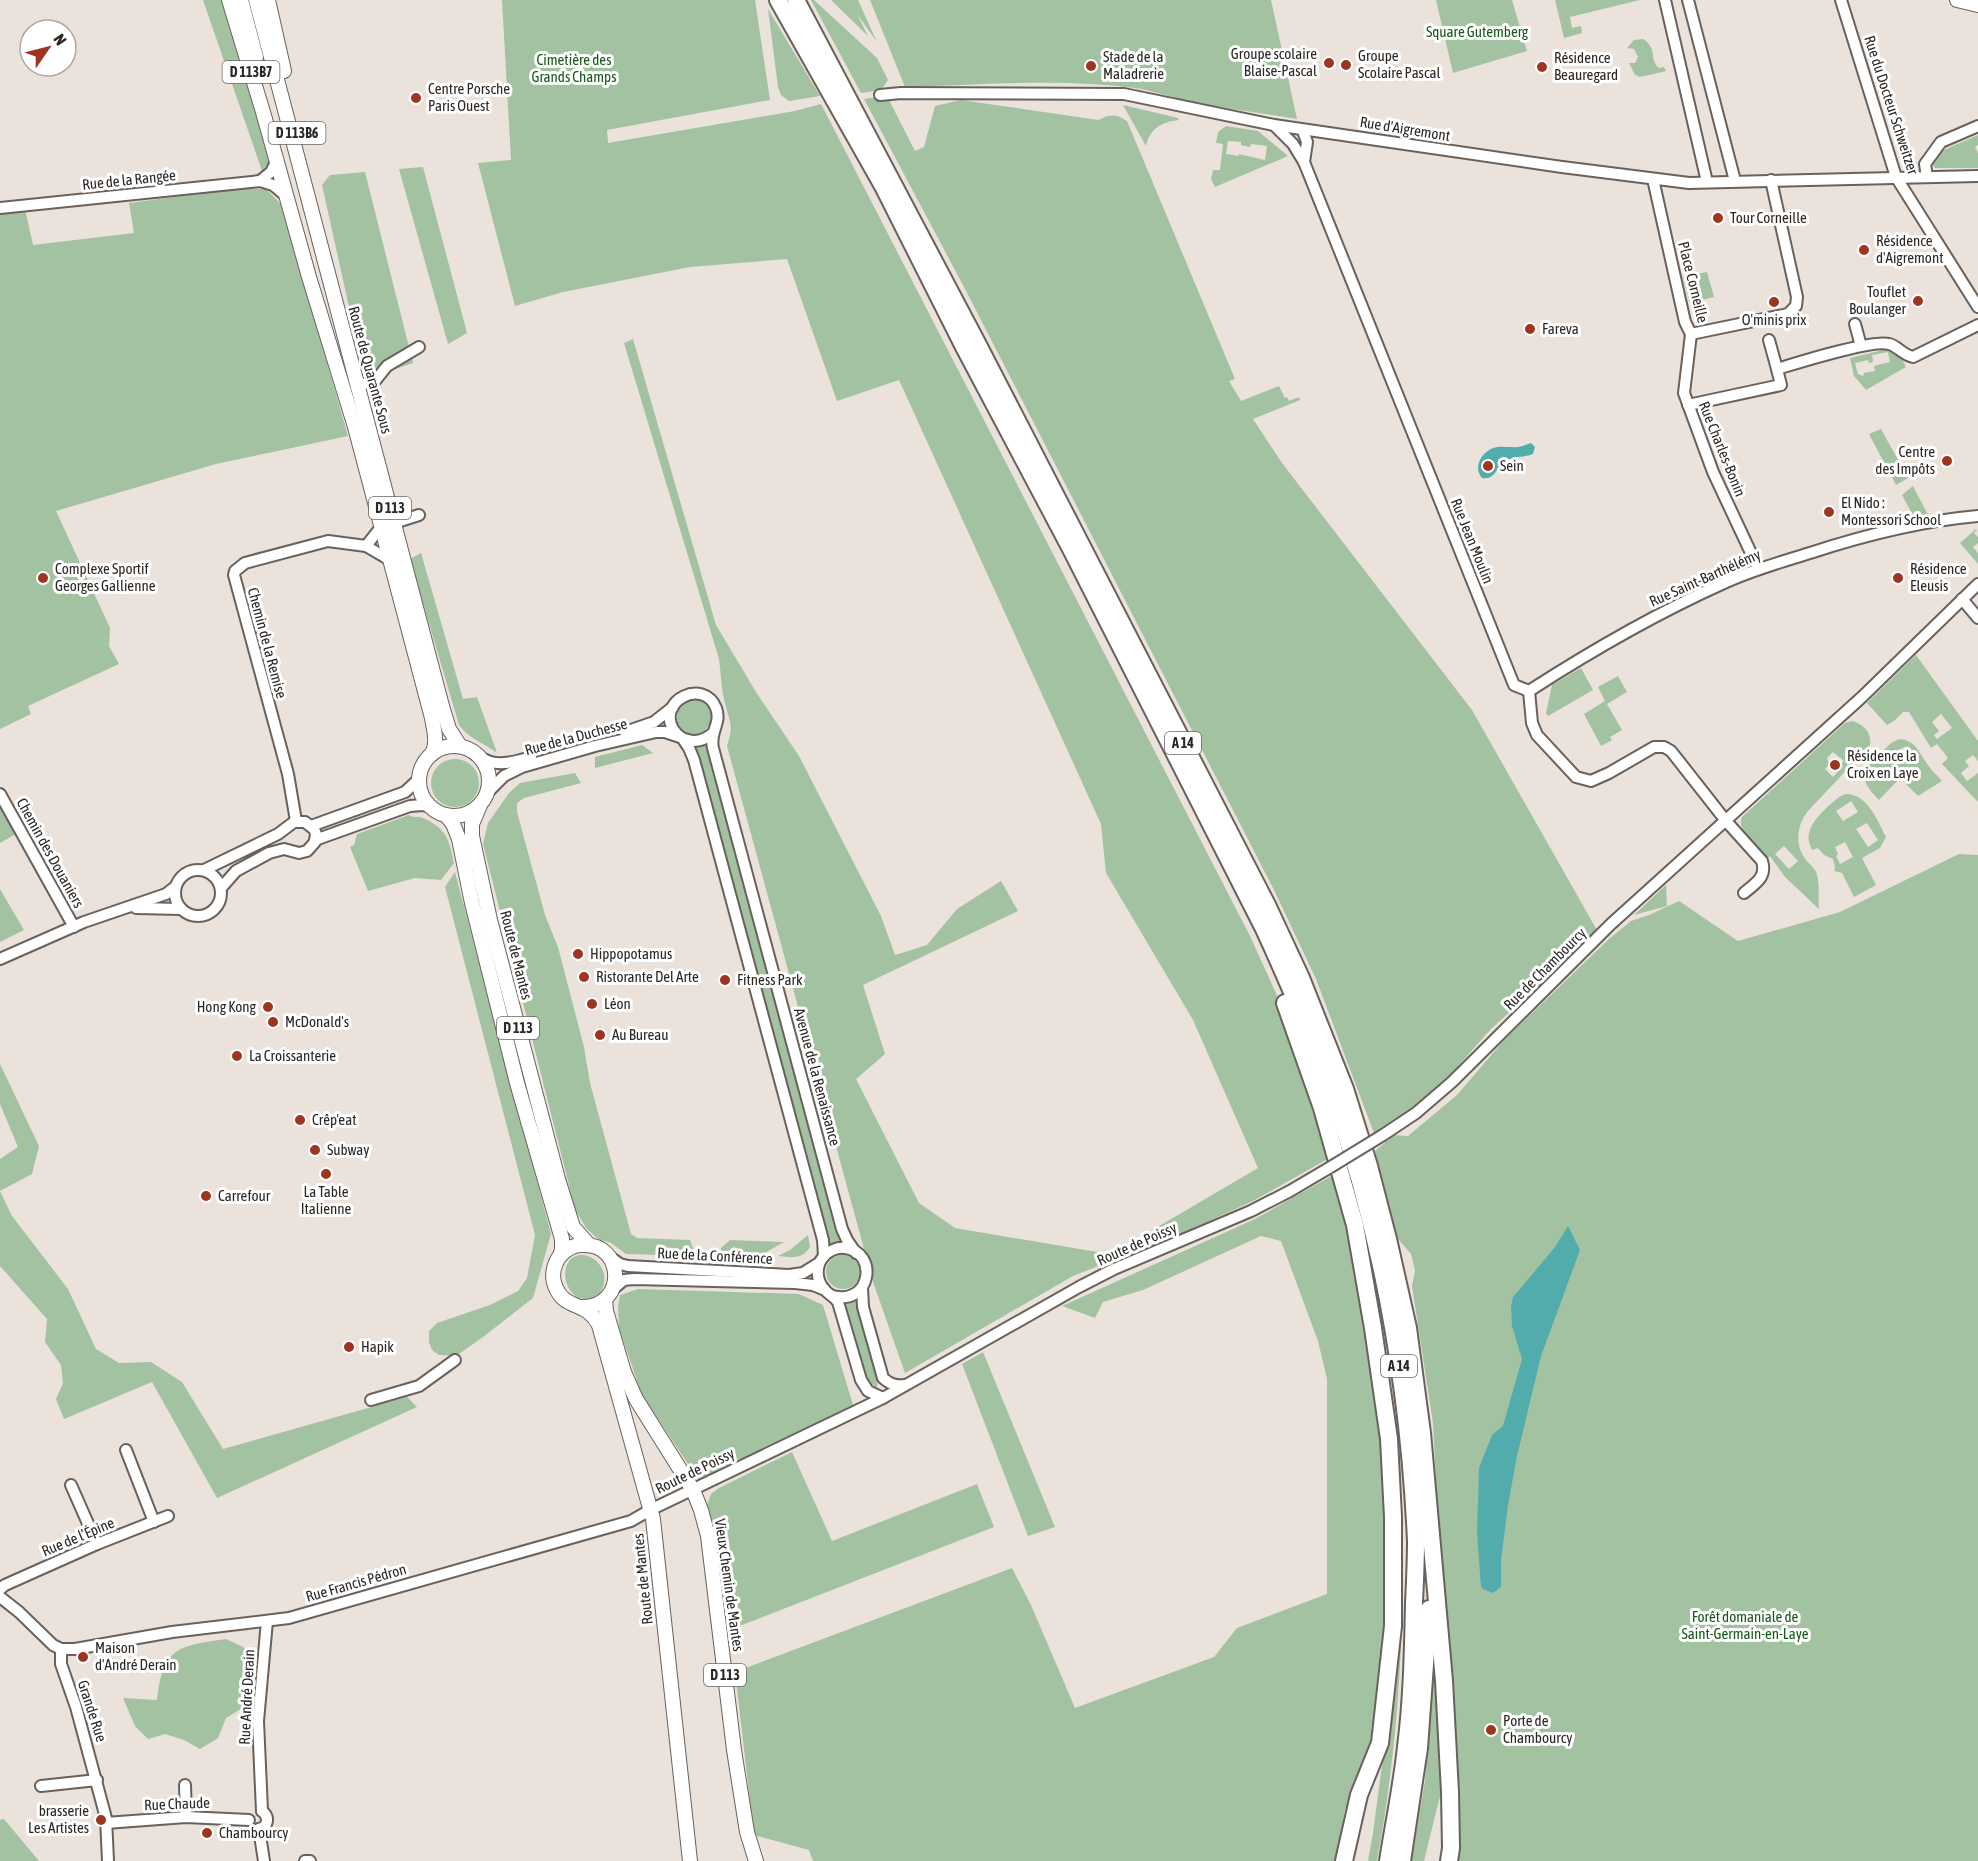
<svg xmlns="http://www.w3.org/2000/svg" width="1978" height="1861" viewBox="0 0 1978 1861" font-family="'Asap Condensed',sans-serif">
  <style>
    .green { fill: #a3c2a2; fill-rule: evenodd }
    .water { fill: #52acac }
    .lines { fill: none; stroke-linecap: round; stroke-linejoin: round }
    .minor-casing { stroke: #69615c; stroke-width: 14 }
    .major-casing { stroke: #69615c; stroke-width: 16 }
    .highway-casing { stroke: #69615c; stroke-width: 20 }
    .minor { stroke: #fff; stroke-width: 10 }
    .major { stroke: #fff; stroke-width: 14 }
    .highway { stroke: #fff; stroke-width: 16 }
    .minor-bridge-casing { stroke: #69615c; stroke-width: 14; stroke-linecap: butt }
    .minor-bridge { stroke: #fff; stroke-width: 10 }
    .poi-dot { fill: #9e3520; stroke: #fff; stroke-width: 2 }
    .labels { text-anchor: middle; stroke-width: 6; stroke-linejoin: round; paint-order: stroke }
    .shield { fill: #fff; stroke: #6a6866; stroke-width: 1.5 }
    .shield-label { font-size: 14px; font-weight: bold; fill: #2a2725 }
    .park-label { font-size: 15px; fill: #16591a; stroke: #fff }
    .poi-label { font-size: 15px; fill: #2a2725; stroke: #fff; text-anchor: start }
    .street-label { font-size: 15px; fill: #2a2725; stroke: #fff }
  </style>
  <rect width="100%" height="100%" fill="#ebe2dc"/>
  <g class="green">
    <path d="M203 0H228L272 158 262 171Z"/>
    <path d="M502 0H755L770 100 607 130 608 143 795 111 821 104 1250 936 1285 1013 1331 1157 1253 1201 1189 1230 1073 1276 905 1373 873 1282 727 746C734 724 730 724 725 703 721 689 721 673 719 659L624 343 633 339 716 625 756 692 799 756 881 916 895 955 927 945 957 909 1001 881 1018 911 863 985 885 1054 856 1079 919 1203 955 1228 1103 1253 1132 1242 1258 1168 1193 1020 1106 873 1101 824 899 380 837 401 787 259 690 267 563 292 515 306 478 163 511 160Z"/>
    <path d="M811 0H814L877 58 888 80 881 90 861 93Z"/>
    <path d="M831 0H858L877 42 857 14 868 36Z"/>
    <path d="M870 0H1271L1297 119C1262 113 1227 109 1193 102 1173 98 1154 91 1135 88 1060 78 981 85 905 87Z"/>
    <path d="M1436 0H1512L1527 51 1453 73Z"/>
    <path d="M1555 0H1640L1570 17 1572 28 1581 26 1582 33 1564 38Z"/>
    <path d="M768 9 820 96 789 101 781 95 778 87Z"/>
    <path d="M1643 39C1659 50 1648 58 1659 68L1664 67 1666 71 1640 77 1635 75 1629 63H1635L1638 57 1634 49 1627 48 1634 40Z"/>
    <path d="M887 96 915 151 924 147 935 106 961 100 1099 120C1110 114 1116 114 1127 121L1235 379 1229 381 1241 401 1279 386 1285 398 1287 397 1289 401 1299 397 1300 400 1253 419 1282 463 1472 710 1598 932 1491 1029 1451 1074 1414 1108 1374 1133 1316 979 1273 888 964 287 864 99Z"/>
    <path d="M1123 105 1178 118 1179 120C1162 122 1150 128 1146 146Z"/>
    <path d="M1226 126 1258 131 1288 156 1215 187 1211 179 1213 170H1220L1223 144 1216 143 1218 132ZM1228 141 1241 142V145L1250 147 1251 144 1267 146 1265 160 1239 154V156L1226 154Z"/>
    <path d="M1978 135V145L1975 147 1978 153V168H1935L1931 162 1937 153Z"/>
    <path d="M423 167 467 333 448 344 399 169Z"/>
    <path d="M365 172 413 363 365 379 322 185 330 175Z"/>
    <path d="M233 189H266L282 205 348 436 216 464 56 511 110 628 109 646 119 664 28 706 31 714 0 729V212L25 209 33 245 134 233 129 203Z"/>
    <path d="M1707 272 1714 297 1690 303 1683 277Z"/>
    <path d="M1887 349 1903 361 1906 367 1866 390 1854 376 1850 358ZM1888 352 1890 362 1874 366 1875 371 1864 373 1863 376 1858 374 1855 363 1868 360 1869 363 1873 362 1872 355Z"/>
    <path d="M1881 429 1908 478 1896 485 1869 434Z"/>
    <path d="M1913 486 1928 515 1914 517 1902 495Z"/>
    <path d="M1976 529 1977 530 1974 533 1978 537V543L1973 547 1978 553V564L1960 543Z"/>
    <path d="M421 553 463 699 477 697 497 753C484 743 468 738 459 725L410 559Z"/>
    <path d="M1916 655 1978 741V761L1973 755 1965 761 1969 766 1961 773 1967 781 1978 773V802L1942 764 1948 758 1937 744 1931 748 1909 712H1903L1894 721 1887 725 1867 703ZM1941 714 1952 728 1937 739 1934 735 1939 731 1932 722Z"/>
    <path d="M1581 668 1593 690 1548 716 1546 713 1552 685Z"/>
    <path d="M1618 676 1627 692 1607 704 1622 730 1610 737 1612 740 1601 746 1584 714 1605 701 1598 687Z"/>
    <circle cx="694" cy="717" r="17"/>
    <path d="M1852 721C1864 724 1872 733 1870 745L1808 811C1797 825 1794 844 1806 860 1810 865 1816 869 1817 875 1820 885 1818 898 1819 909L1785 877 1770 856 1768 858C1758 847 1736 831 1742 817L1845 723ZM1833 752 1844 761 1841 764 1843 766 1833 777 1825 769 1829 764 1827 758ZM1784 846 1798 861 1789 869 1775 854Z"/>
    <path d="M1899 739C1916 740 1919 753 1928 765 1932 771 1937 775 1942 781L1918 796 1900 778 1879 800C1870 790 1860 782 1867 767L1891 743ZM1907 746 1912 757 1895 765 1890 754Z"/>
    <path d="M707 744 844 1247 831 1250 694 747Z"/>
    <path d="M642 745 653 753 595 768V757Z"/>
    <circle cx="455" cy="783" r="24"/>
    <path d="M575 773 581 783 524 798 517 803V812L545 915 558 947 584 1047 590 1083 631 1234 637 1238 690 1240 696 1256 626 1254 611 1243 598 1239 586 1228 575 1209 483 844 488 823 509 793 520 783Z"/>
    <path d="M1845 794C1867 793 1878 821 1886 837L1880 848 1862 858 1876 885 1854 897 1842 873 1834 871 1835 867 1833 859 1824 855 1818 848 1812 850C1809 843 1807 837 1810 830 1813 819 1835 798 1845 794ZM1851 801 1858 812 1843 821 1836 811ZM1867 823 1878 840 1868 847 1856 829ZM1845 842 1853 857 1840 864 1836 856 1838 854 1835 847Z"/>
    <path d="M0 804 16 834 0 843Z"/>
    <path d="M409 815 413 817C420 816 424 818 431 822 448 832 450 844 454 863L441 880 415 878 368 891 350 847 354 845 357 834Z"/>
    <path d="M1959 854 1978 855V1861H1455L1433 1423 1412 1286 1415 1270 1411 1254 1398 1239 1375 1151 1394 1135 1408 1136 1457 1095 1504 1040 1609 939 1631 921 1649 915 1679 901 1738 941 1840 912Z"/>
    <path d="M455 872 551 1234 533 1298 483 1337 456 1356 439 1355 432 1350 429 1342V1331L437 1323 490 1305 518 1291 527 1278 535 1235 445 887Z"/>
    <path d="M1666 885 1667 906 1634 915Z"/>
    <path d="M0 889 24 930 0 942Z"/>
    <path d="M0 1064 39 1146 32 1174 0 1191V1159L18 1147 0 1104Z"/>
    <path d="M1337 1173 1352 1233 1387 1476 1386 1662 1374 1745 1345 1809 1336 1861H813L809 1850 754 1835 735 1672 1012 1568 1031 1605 1075 1708 1214 1657 1237 1628 1327 1594V1379L1318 1341 1281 1241 1261 1236 1143 1290 1103 1302 1095 1318 1062 1306 1255 1219Z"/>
    <path d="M0 1191 12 1216 68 1289 96 1349 119 1363 151 1362 182 1382 223 1449 407 1397 417 1407 217 1498 152 1382 64 1419 56 1399 63 1383 61 1365 45 1342 47 1319 0 1266Z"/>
    <path d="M808 1235 810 1247C802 1260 792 1257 778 1256L790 1250Z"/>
    <path d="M730 1240 784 1242 756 1258 720 1256 721 1248Z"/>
    <circle cx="843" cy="1272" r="17"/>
    <path d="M583 1255C609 1258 613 1297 586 1299 562 1300 556 1254 583 1255Z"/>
    <path d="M1373 1281C1383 1341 1395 1400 1400 1461 1402 1490 1402 1519 1402 1548 1404 1653 1396 1758 1377 1861H1368L1373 1833 1394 1675Z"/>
    <path d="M638 1289 799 1294 823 1305 853 1405 748 1459H737L715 1471 714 1477 700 1482 642 1395 619 1328 618 1307 620 1295Z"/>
    <path d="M857 1299 878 1377 877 1388 864 1378 842 1303Z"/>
    <path d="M983 1352 1055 1527 1028 1536 962 1364Z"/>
    <path d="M792 1452 832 1541 977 1484 994 1527 729 1630 716 1544 706 1508 711 1494 719 1488Z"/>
    <path d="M226 1639 245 1648 244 1707 226 1718 218 1738 200 1749 184 1740 165 1734 148 1739 135 1726 123 1698 157 1700C163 1647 178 1646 226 1639Z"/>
    <path d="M1436 1650 1445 1761 1441 1792 1424 1861H1411L1425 1781Z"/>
    <path d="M4 1819 39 1861H0V1820Z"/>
  </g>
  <g class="water">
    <path d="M1531 443 1535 447 1533 454C1523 458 1514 455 1504 462 1495 468 1496 480 1482 478 1473 467 1481 453 1493 448 1499 446 1506 447 1512 447 1519 448 1525 445 1531 443Z"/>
    <path d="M1568 1226 1580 1250 1541 1356 1517 1456 1508 1505 1501 1560V1587L1493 1593 1483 1589 1481 1587 1477 1532 1479 1468 1492 1435 1503 1426 1522 1359 1512 1326 1511 1306 1513 1297 1520 1289 1555 1247Z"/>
  </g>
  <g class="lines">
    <defs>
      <g id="minor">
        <path d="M1665 0 1707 182"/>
        <path d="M1688 0 1735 181"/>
        <path d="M1841 0 1896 177 1978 307"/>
        <path d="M880 95 901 93 1124 94 1274 125 1562 167 1689 183 1978 176"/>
        <path d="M1275 126 1293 144 1304 162 1514 685 1529 691"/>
        <path d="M1303 131 1307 142 1304 162"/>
        <path d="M1927 177 1925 164 1941 142 1978 126"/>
        <path d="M1653 179 1685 322 1691 334"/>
        <path d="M260 181 271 172 276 162"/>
        <path d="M0 208 260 181 273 185 286 196"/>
        <path d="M1855 324 1861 346"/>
        <path d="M1691 334 1684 393 1713 472 1758 568"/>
        <path d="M1691 334 1788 314 1796 306 1797 297 1771 180"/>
        <path d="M1769 340 1777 369"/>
        <path d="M357 386 375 381 387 366 419 347"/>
        <path d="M1688 405 1781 385 1777 369C1797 363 1873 339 1889 344 1898 346 1901 354 1913 357L1978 325"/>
        <path d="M394 523 419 515"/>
        <path d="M366 546 381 527"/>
        <path d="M1962 599 1978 618"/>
        <path d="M1529 691C1591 651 1657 613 1724 583 1752 570 1781 562 1810 553 1865 535 1920 521 1978 516"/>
        <path d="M1529 691 1532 723 1537 735 1576 777 1591 781 1609 773 1654 747H1664L1671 751 1726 821 1762 861C1767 877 1756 883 1744 893"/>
        <path d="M625 732 654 722 673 707"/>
        <path d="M713 733C706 739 698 743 688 740 682 739 677 735 673 729 657 700 704 678 716 708 722 724 709 731 713 748L842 1229 847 1240 856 1253"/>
        <path d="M683 739 689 748 694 760 823 1240 824 1256"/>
        <path d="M480 757C496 768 514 762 531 757"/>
        <path d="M488 792 504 776 522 767 595 746 656 732H665L680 737"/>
        <path d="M0 794 74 927"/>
        <path d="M296 821 288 774 234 575 235 571 245 563 328 541 366 546 390 560"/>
        <path d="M311 826 405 792 419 779"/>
        <path d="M315 840 410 806 423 805 431 807"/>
        <circle cx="198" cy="893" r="23"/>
        <path d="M204 870 278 834 294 822H305L314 829 316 834 315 842 307 851 299 853 284 849 269 853 236 871 221 888"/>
        <path d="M136 908 181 909"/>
        <path d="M0 959 84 922 166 894 175 887"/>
        <path d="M1383 1135 1416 1113 1452 1082 1611 924 1862 697 1978 584"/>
        <path d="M610 1257 620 1264 628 1266 789 1275 803 1273 819 1263"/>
        <path d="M862 1288 863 1307 883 1378C890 1384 895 1386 905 1385"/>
        <path d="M613 1289 624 1280 634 1279 795 1283 813 1285 823 1289"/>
        <path d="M833 1296C871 1306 879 1252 845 1248 837 1247 829 1251 824 1256 815 1266 816 1281 825 1290 829 1295 834 1296 838 1302L861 1380 868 1391 883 1398"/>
        <path d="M371 1400 419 1386 455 1360"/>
        <path d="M126 1450 154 1522"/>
        <path d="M71 1485 97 1544"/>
        <path d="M0 1589 5 1585 97 1544 168 1516"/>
        <path d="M0 1597 19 1612 53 1645 61 1649H75L172 1632 289 1618 631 1521 650 1510 883 1398 1079 1287 1114 1269 1251 1211 1290 1191 1329 1168"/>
        <path d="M61 1649V1664L76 1707 106 1818 108 1861"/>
        <path d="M185 1785 186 1817"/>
        <path d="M41 1786 97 1780"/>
        <path d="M262 1811 258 1721 267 1621"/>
        <path d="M106 1823 186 1817 249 1820"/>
        <path d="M259 1829 264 1861"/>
        <path d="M259 1829C268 1827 270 1817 262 1811"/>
        <path d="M305 1861H310"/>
      </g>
      <g id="major">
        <path d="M229 0 263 112 309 277 355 427 432 718C434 730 438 743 432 754"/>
        <path d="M241 0 256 57"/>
        <path d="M256 0 442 706 449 729 460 746"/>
        <path d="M268 0 284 71"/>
        <path d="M1957 0 1978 5"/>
        <circle cx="454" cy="781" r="35"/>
        <path d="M480 805 472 824V836L490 920 558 1179 573 1227 589 1245"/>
        <path d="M446 815 453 824 459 839 472 903 517 1083 562 1239V1250L560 1256"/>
        <path d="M605 1299 606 1311 624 1372 636 1399 693 1490 701 1510 708 1536 734 1750 747 1832 756 1861"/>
        <path d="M583 1307C628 1306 624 1242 582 1245 573 1245 565 1250 559 1257 553 1266 551 1278 556 1288 565 1310 587 1301 599 1325L653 1519 690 1861"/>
      </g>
      <g id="highway">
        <path d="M778 0 883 186 964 347 1071 549 1264 929C1289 983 1312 1038 1332 1093 1383 1236 1409 1389 1416 1541 1416 1561 1415 1582 1414 1603 1413 1651 1412 1700 1406 1747 1402 1785 1394 1823 1388 1861"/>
        <path d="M796 0 976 341 1267 905 1301 978 1345 1089 1369 1166 1388 1239 1408 1328 1422 1433 1444 1681 1450 1792 1451 1848 1449 1861"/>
        <path d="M1285 1003 1322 1108 1355 1225 1373 1328 1389 1439 1393 1517V1626L1380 1743 1359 1795 1344 1861"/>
        <path d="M1402 1861 1419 1748 1429 1609"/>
      </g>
    </defs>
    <use href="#minor" class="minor-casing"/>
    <use href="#major" class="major-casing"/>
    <use href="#highway" class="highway-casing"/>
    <use href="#minor" class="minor"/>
    <use href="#major" class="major"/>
    <use href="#highway" class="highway"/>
    <defs>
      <path id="minor-bridge" d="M1329 1168 1383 1135"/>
    </defs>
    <use href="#minor-bridge" class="minor-bridge-casing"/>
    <use href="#minor-bridge" class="minor-bridge"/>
  </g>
  <g class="poi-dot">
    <circle cx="1329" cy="63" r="6"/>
    <circle cx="1346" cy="65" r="6"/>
    <circle cx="1091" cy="66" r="6"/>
    <circle cx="1542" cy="67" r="6"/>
    <circle cx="416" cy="98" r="6"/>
    <circle cx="1718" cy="218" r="6"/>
    <circle cx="1864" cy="250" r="6"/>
    <circle cx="1918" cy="301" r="6"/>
    <circle cx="1774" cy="302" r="6"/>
    <circle cx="1530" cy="329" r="6"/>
    <circle cx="1947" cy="461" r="6"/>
    <circle cx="1488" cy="466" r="6"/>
    <circle cx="1829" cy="512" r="6"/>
    <circle cx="43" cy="578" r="6"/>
    <circle cx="1898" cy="578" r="6"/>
    <circle cx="1835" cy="765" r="6"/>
    <circle cx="578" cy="954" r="6"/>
    <circle cx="584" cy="977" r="6"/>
    <circle cx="725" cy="980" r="6"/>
    <circle cx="592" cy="1004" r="6"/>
    <circle cx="268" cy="1007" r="6"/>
    <circle cx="273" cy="1022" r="6"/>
    <circle cx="600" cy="1035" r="6"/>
    <circle cx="237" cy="1056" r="6"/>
    <circle cx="300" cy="1120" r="6"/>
    <circle cx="315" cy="1150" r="6"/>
    <circle cx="326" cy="1174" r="6"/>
    <circle cx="206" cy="1196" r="6"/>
    <circle cx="349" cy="1347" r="6"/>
    <circle cx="83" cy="1657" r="6"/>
    <circle cx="1491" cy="1730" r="6"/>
    <circle cx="101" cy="1820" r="6"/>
    <circle cx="207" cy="1833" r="6"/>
  </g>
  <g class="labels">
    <g class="shield">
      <rect x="222.5" y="61" width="57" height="22" rx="4.5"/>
      <rect x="268.5" y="122" width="57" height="22" rx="4.5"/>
      <rect x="369" y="497" width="42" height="22" rx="4.5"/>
      <rect x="1165" y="732" width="36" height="22" rx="4.5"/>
      <rect x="497" y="1017" width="42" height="22" rx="4.5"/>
      <rect x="1381" y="1355" width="36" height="22" rx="4.5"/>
      <rect x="704" y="1664" width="42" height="22" rx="4.5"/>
    </g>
    <g class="shield-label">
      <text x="251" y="77">D 113B7</text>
      <text x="297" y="138">D 113B6</text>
      <text x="390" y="513">D 113</text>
      <text x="1183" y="748">A 14</text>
      <text x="518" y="1033">D 113</text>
      <text x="1399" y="1371">A 14</text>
      <text x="725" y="1680">D 113</text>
    </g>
    <g class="park-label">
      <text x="1477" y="37">Square Gutemberg</text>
      <text x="574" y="65">Cimetière des<tspan x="574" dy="17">Grands Champs</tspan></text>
      <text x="1745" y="1622">Forêt domaniale de<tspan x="1745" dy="17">Saint-Germain-en-Laye</tspan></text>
    </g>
    <g class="poi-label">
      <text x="1317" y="59" text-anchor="end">Groupe scolaire<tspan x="1317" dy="17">Blaise-Pascal</tspan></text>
      <text x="1358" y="61">Groupe<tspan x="1358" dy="17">Scolaire Pascal</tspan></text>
      <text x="1103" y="62">Stade de la<tspan x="1103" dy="17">Maladrerie</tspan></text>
      <text x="1554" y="63">Résidence<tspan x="1554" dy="17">Beauregard</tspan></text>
      <text x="428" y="94">Centre Porsche<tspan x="428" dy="17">Paris Ouest</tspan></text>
      <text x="1730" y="223">Tour Corneille</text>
      <text x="1876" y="246">Résidence<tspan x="1876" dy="17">d'Aigremont</tspan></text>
      <text x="1906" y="297" text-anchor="end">Touflet<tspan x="1906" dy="17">Boulanger</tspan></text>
      <text x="1774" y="325" text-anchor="middle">O'minis prix</text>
      <text x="1542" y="334">Fareva</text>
      <text x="1935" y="457" text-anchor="end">Centre<tspan x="1935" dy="17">des Impôts</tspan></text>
      <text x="1500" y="471">Sein</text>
      <text x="1841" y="508">El Nido :<tspan x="1841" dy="17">Montessori School</tspan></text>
      <text x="55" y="574">Complexe Sportif<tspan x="55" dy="17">Georges Gallienne</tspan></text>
      <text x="1910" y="574">Résidence<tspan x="1910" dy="17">Eleusis</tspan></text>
      <text x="1847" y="761">Résidence la<tspan x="1847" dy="17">Croix en Laye</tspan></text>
      <text x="590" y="959">Hippopotamus</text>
      <text x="596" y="982">Ristorante Del Arte</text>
      <text x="737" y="985">Fitness Park</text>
      <text x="604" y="1009">Léon</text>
      <text x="256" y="1012" text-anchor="end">Hong Kong</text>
      <text x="285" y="1027">McDonald's</text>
      <text x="612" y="1040">Au Bureau</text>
      <text x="249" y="1061">La Croissanterie</text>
      <text x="312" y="1125">Crêp'eat</text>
      <text x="327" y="1155">Subway</text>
      <text x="326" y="1197" text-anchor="middle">La Table<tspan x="326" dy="17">Italienne</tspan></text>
      <text x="218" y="1201">Carrefour</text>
      <text x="361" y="1352">Hapik</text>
      <text x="95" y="1653">Maison<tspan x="95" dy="17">d'André Derain</tspan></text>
      <text x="1503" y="1726">Porte de<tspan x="1503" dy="17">Chambourcy</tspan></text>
      <text x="89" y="1816" text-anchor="end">brasserie<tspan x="89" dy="17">Les Artistes</tspan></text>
      <text x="219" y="1838">Chambourcy</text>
    </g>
    <g class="street-label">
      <text transform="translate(1891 105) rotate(72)" y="5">Rue du Docteur Schweitzer</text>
      <text transform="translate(1405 129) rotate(9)" y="5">Rue d'Aigremont</text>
      <text transform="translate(129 180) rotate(-6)" y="5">Rue de la Rangée</text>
      <text transform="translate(1693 282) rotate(76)" y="5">Place Corneille</text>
      <text transform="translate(370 370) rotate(75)" y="5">Route de Quarante Sous</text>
      <text transform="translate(1722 449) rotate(68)" y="5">Rue Charles-Bonin</text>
      <text transform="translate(1472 541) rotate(68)" y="5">Rue Jean Moulin</text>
      <text transform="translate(1705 578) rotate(-24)" y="5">Rue Saint-Barthélémy</text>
      <text transform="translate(267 643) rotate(75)" y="5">Chemin de la Remise</text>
      <text transform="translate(576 737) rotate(-15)" y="5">Rue de la Duchesse</text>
      <text transform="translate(50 853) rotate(61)" y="5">Chemin des Douaniers</text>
      <text transform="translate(516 955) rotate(76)" y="5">Route de Mantes</text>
      <text transform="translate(1545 969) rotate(-45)" y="5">Rue de Chambourcy</text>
      <text transform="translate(817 1077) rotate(75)" y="5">Avenue de la Renaissance</text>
      <text transform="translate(1137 1244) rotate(-24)" y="5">Route de Poissy</text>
      <text transform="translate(715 1256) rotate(3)" y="5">Rue de la Conférence</text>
      <text transform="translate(695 1471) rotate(-26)" y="5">Route de Poissy</text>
      <text transform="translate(78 1537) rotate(-23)" y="5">Rue de l’Épine</text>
      <text transform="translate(643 1579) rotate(-96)" y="5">Route de Mantes</text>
      <text transform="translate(356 1583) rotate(-16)" y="5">Rue Francis Pédron</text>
      <text transform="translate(729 1585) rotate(82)" y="5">Vieux Chemin de Mantes</text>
      <text transform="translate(247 1697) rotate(-87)" y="5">Rue André Derain</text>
      <text transform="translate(92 1711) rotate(72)" y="5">Grande Rue</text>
      <text transform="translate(177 1804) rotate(-2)" y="5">Rue Chaude</text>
    </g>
  </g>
  <g transform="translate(48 48) rotate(55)"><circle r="28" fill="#ffffff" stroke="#aaa9a8" stroke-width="1.5"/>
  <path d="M0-4.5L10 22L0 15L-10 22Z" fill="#9e3520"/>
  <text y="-9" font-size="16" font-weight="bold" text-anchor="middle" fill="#2a2725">N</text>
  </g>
</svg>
